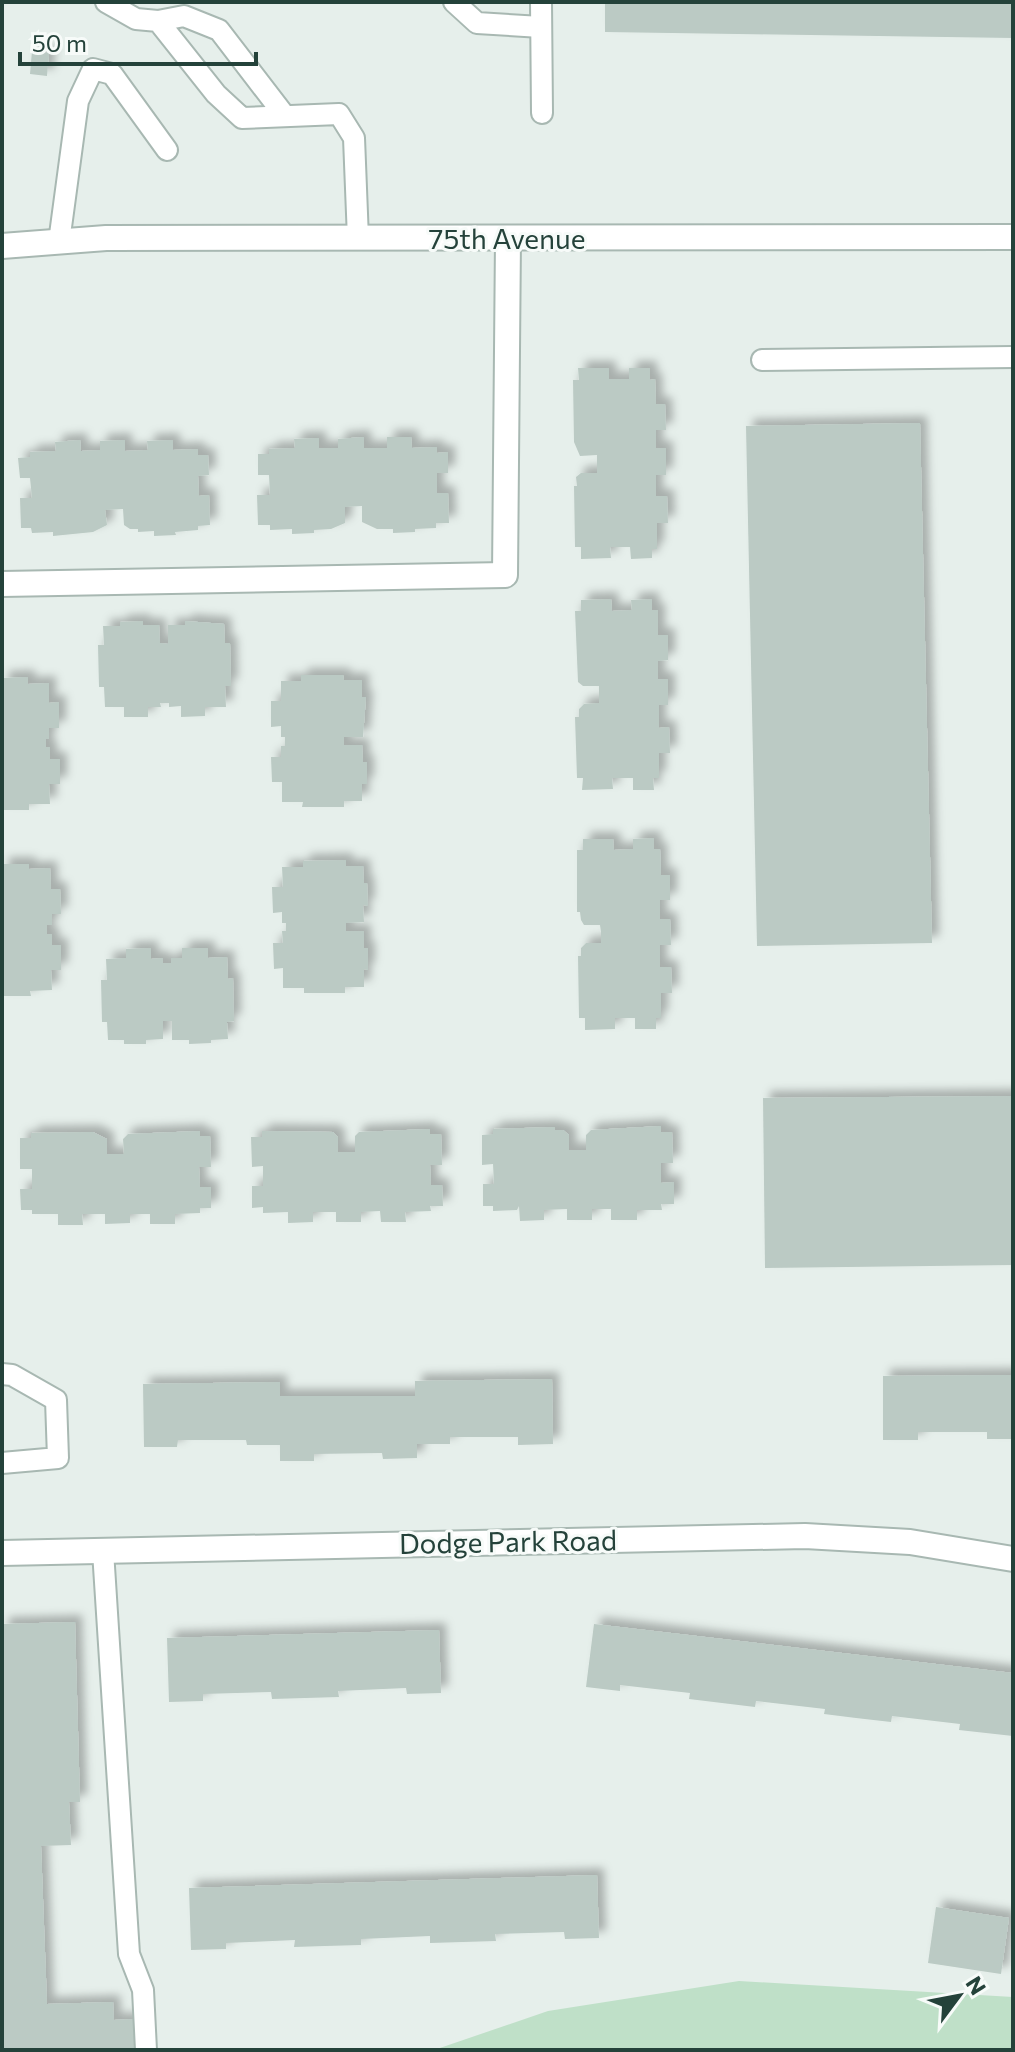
<svg xmlns="http://www.w3.org/2000/svg" width="1015" height="2052" viewBox="0 0 1015 2052" font-family="Commissioner,sans-serif">
  <style>
    .green { fill: #bfe0c8 }
    .building { fill: #bbcac4; filter: url(#shadow) }
    .lines { fill: none; stroke-linecap: round; stroke-linejoin: round }
    .service-casing { stroke: #a8b8b2; stroke-width: 24 }
    .minor-casing { stroke: #a8b8b2; stroke-width: 28 }
    .tertiary-casing { stroke: #a8b8b2; stroke-width: 28 }
    .service { stroke: #fff; stroke-width: 20 }
    .minor { stroke: #fff; stroke-width: 24 }
    .tertiary { stroke: #fff; stroke-width: 24 }
    .labels { text-anchor: middle; stroke-width: 6; stroke-linejoin: round; paint-order: stroke }
    .street-label { font-size: 28px; fill: #24423a; stroke: #f7fbf9 }
  </style>
  <defs>
    <filter id="shadow"><feDropShadow dx="7" dy="-7" stdDeviation="4" flood-color="#0004"/></filter>
  </defs>
  <rect width="100%" height="100%" fill="#e6efeb"/>
  <path class="green" d="M739 1981 1013 1997V2050H434L548 2011Z"/>
  <g class="building">
    <path d="M605 2H1013V38L605 32Z"/>
    <path d="M32 51 49 53 47 76 30 74Z"/>
    <path d="M578 368H609V379H629V368H650V380L655 379 656 404H665L666 430H656V448H666V475H656V496H667L668 523H657V549H652V558L631 559 630 547H610L611 558 581 559V547H575L574 486H577L576 477 581 473H597V455L580 456 574 442 573 380H579Z"/>
    <path d="M920 423 932 943 757 946 746 426Z"/>
    <path d="M364 437V448H387V437H411L412 448 437 447V453L448 452V473H437V493H448L449 523H436V528L415 529V532L393 533V529H377L362 522V506L345 507V523L331 529 314 530V533L292 534V529L270 530V525H258L257 495H270L269 475H258V454H269V449L295 448 294 439 319 438V448H338V439Z"/>
    <path d="M80 440 81 451 100 450V441L125 440V451L148 450 147 441 173 440V450L198 449V455H208L209 475 198 476 199 496 209 495 210 525 198 526V530L175 532 176 535 154 536V531L138 532V529H130L124 525 123 509 105 510 107 525 93 532 53 536V532L32 533 31 528H21L20 498H32L30 478H20L18 458 30 457V452L56 451 55 442Z"/>
    <path d="M611 599 612 611 632 610 631 600 652 599V610H658V635H668V660L658 661V679H668V705H659V728L669 727 670 753H659V778H653L654 790H633V778H612L613 789 582 790 583 778H577L575 717H579V709L584 704 599 703V686H583L578 682 575 611H581V600Z"/>
    <path d="M143 621V625H159L160 643 168 644V625H185V621L224 624 225 643H230L231 686H225L226 707H205V716L181 717V706L169 707V703H160L161 707H148V717H124V707H105L104 687H99L98 645H104L103 626H120V622Z"/>
    <path d="M301 675H343L344 680H362V697H366L363 737H344V745H362L363 762H367V784H362V801H344V807H302L303 802H282V782H272L271 757H281V746H285V737H281V726L271 727V701H281V681H301Z"/>
    <path d="M28 677V684L49 683V703L59 702V728H49V739H46V747H50V759H60V784H49L50 804H29V810H2V678Z"/>
    <path d="M654 838V849H660L661 875H670V900H660V919H670L671 945H660V967H671L672 993H661V1018H656V1029H635V1018H615V1029L585 1030V1018H579L578 956H581V948L586 943H601V932L600 925H584L581 920 580 912H577V850H583V839H613L614 850 633 849V839Z"/>
    <path d="M346 860V866H363L364 883H367L368 906 363 905 364 922 346 923V931H364V948H368V970L364 969V987H345V993H304V988H283V968L274 969 273 943H283L282 931H286V923H282V912L273 913 272 887H283L282 867H303V861Z"/>
    <path d="M2 864H29V869L50 868 51 889H60L61 914H52V925H47V934H52V945H61V970H51L52 990 30 991 31 996H2Z"/>
    <path d="M151 948V959L163 958V963H171V958H182V948H208V958L227 957 228 979 233 978 234 1021 227 1022 228 1039 211 1040V1043L189 1044V1040H172V1021H163V1039L146 1040V1044H124V1040H108L107 1022H102L101 980H107L106 959 126 958V949Z"/>
    <path d="M1013 1096V1265L765 1268 763 1098Z"/>
    <path d="M661 1126V1132H672L673 1163H661V1183L674 1182V1204H661L662 1210H637V1220H611V1209H592V1220H567V1209L544 1210V1220L520 1221 519 1206 517 1210 493 1211V1206H483V1184H494L493 1164 482 1165V1135L493 1134V1129L555 1127V1130H563L569 1135V1150H586V1135L591 1130Z"/>
    <path d="M430 1129V1134H441L442 1165H430L431 1185H442L443 1206H430L431 1211 405 1212 406 1222H381L380 1211 361 1212V1222H336V1212H313V1222L288 1223V1212L263 1213V1207L252 1208V1186H263V1166L252 1167 251 1137H262V1131L333 1132 338 1137V1152H355V1136L359 1132Z"/>
    <path d="M200 1131V1136H210L211 1167H199L200 1187H211V1208H200V1213L175 1214V1224H150V1214H130V1223L105 1224V1214H82L83 1225H58V1214H32V1210H21L20 1189H32V1169H20V1138H31V1133L93 1132 107 1139V1154H124L123 1139 128 1134Z"/>
    <path d="M1013 1375V1439H987V1432H918V1440H883V1376Z"/>
    <path d="M552 1379 553 1444 518 1445V1437H450V1444H417V1458L383 1459 382 1453 314 1454V1461H280V1445H247L246 1440H178L177 1447H144L143 1384 280 1382V1396H415V1381Z"/>
    <path d="M75 1622 80 1802H69L71 1845 41 1846 47 2004 113 2002 114 2020 134 2019 135 2050H2V1624Z"/>
    <path d="M594 1624 1013 1673V1736L959 1730 960 1724 892 1716 891 1722 856 1718 824 1714 825 1709 756 1701 755 1707 689 1699 690 1693 620 1685V1691L586 1687Z"/>
    <path d="M439 1630 441 1693 407 1694 406 1688 338 1691 339 1697 272 1699 271 1692 203 1694V1701L169 1702 167 1638Z"/>
    <path d="M597 1875 599 1938 565 1939 564 1932 495 1934 496 1941 430 1943V1936L361 1939V1945L325 1946 294 1947 295 1940 226 1943V1949L191 1950 189 1888Z"/>
    <path d="M936 1907 1009 1918 1001 1974 928 1963Z"/>
  </g>
  <g class="lines">
    <defs>
      <g id="service">
        <path d="M106 2 136 19 158 21 216 94 242 118 339 114 354 138 358 239"/>
        <path d="M454 2 477 23 541 27"/>
        <path d="M541 2 542 113"/>
        <path d="M158 21 184 16 219 30 285 116"/>
        <path d="M59 242 78 101 93 69 112 74 167 150"/>
        <path d="M762 360 1013 357"/>
        <path d="M2 1374 12 1375 56 1400 58 1458 2 1463"/>
        <path d="M103 1551 129 1954 143 1990 146 2050"/>
      </g>
      <g id="minor">
        <path d="M2 584 505 575 508 239"/>
        <path d="M2 1553 805 1536 910 1542 1013 1559"/>
      </g>
      <path id="tertiary" d="M2 246 106 238 1013 237"/>
    </defs>
    <use href="#service" class="service-casing"/>
    <use href="#minor" class="minor-casing"/>
    <use href="#tertiary" class="tertiary-casing"/>
    <use href="#service" class="service"/>
    <use href="#minor" class="minor"/>
    <use href="#tertiary" class="tertiary"/>
  </g>
  <g class="labels">
    <g class="street-label">
      <text x="507" y="249">75th Avenue</text>
      <text transform="translate(508 1542) rotate(-1)" y="10">Dodge Park Road</text>
    </g>
  </g>
  <rect width="1015" height="2052" fill="none" stroke="#24423a" stroke-width="8"/>
  <g transform="translate(959 1996) rotate(58)" stroke="#f7fbf9" stroke-width="6" paint-order="stroke">
  <path d="M0-6L14 30L0 20L-14 30Z" fill="#24423a"/>
  <text y="-12" font-size="22" font-weight="bold" text-anchor="middle" fill="#24423a">N</text>
  </g>
  <path d="M20 52v12h236v-12" fill="none" stroke="#24423a" stroke-width="4"/>
  <text x="32" y="52" font-size="24" fill="#24423a" stroke="#f7fbf9" stroke-width="6" paint-order="stroke">50 m</text>
</svg>
